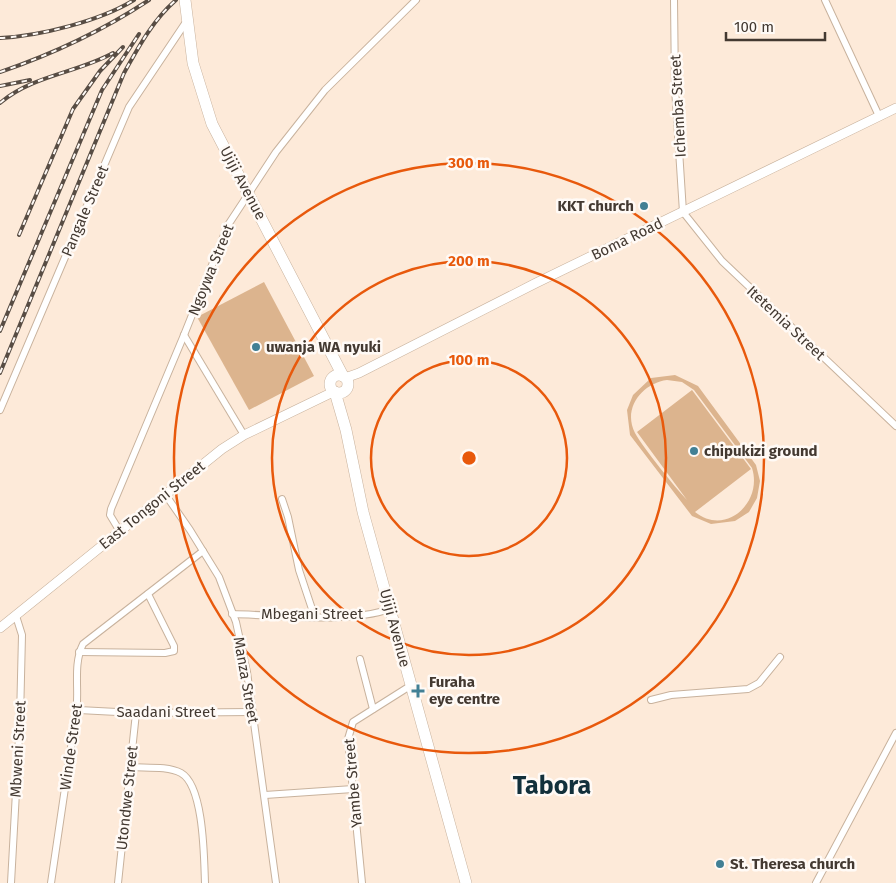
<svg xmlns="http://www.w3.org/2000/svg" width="896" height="883" viewBox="0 0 896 883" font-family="'Fira Sans',sans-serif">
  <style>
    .green { fill: #dcb48e; fill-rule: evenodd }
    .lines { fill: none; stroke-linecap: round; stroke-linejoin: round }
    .street-casing { stroke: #c8b29d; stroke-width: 8 }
    .secondary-casing { stroke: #c8b29d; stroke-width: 10 }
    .highway-casing { stroke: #c8b29d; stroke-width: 12 }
    .street { stroke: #fff; stroke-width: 6 }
    .secondary { stroke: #fff; stroke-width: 9 }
    .highway { stroke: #fff; stroke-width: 11 }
    .rail-casing { stroke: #584d44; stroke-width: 4 }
    .rail { stroke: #fffaf6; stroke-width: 2; stroke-dasharray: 5.5; stroke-linecap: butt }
    .ring { fill: none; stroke: #e8590c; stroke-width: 2.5 }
    .poi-dot { fill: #428095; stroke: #fffaf6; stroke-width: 2 }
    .labels { text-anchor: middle; stroke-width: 5; stroke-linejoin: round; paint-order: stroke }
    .street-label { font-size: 15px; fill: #433931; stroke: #fffaf6 }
    .poi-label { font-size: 15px; font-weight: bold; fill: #433931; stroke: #fffaf6; text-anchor: start }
    .town-label { font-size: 25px; font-weight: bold; fill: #12303b; stroke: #fffaf6 }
    .centre { fill: #e8590c; stroke: #fffaf6; stroke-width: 2.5 }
    .ring-label { font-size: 15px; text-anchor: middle; font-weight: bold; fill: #e8590c; stroke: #fffaf6; stroke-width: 5; stroke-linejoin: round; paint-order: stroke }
  </style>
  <rect width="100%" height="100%" fill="#fdead9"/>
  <g class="green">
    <path d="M264 282 314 376 249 410 197 317Z"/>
    <path d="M675 375 698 386 756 465 760 481 757 498 749 512 735 521 711 524 692 516 630 435 627 410 633 395 651 378ZM667 380 682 382 694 390 752 468C763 502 726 537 695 512L751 469 692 390 637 432 687 500C674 486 644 449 635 433 622 408 643 383 667 380Z"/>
  </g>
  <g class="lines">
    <defs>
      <g id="street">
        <path d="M674 0 675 88 683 212 722 261 896 426"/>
        <path d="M825 0 879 116"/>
        <path d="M184 335 244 435"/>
        <path d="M0 410 129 107 186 22"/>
        <path d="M165 494 190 530 219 577 236 622 247 672 276 883"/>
        <path d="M282 499 288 517 299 570 314 615"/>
        <path d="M119 530 110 515 111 509 184 335 228 225 276 152 325 90 416 0"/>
        <path d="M232 614C279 615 346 624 390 609"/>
        <path d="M79 652 165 653 174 651V646L148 594"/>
        <path d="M360 659 373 709"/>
        <path d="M651 700 671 695 748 689 759 683 780 657"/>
        <path d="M79 710 136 713 253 712"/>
        <path d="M131 767C146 768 168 766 181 773 204 786 204 858 205 883"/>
        <path d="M265 795 353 789"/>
        <path d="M11 883 20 719 22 635 16 616"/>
        <path d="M51 883 74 727C82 698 71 668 83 644L203 551"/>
        <path d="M118 883 136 713"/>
        <path d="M362 883 348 739 353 722 410 686"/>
        <path d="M816 883 896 733"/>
      </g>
      <g id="secondary">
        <path d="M345 378 359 373 536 283 896 108"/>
        <path d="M0 628 222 449 244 435 333 392"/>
      </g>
      <g id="highway">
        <path d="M185 0 193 63 212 124 343 376"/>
        <circle cx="339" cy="384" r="9"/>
        <path d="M335 392 346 430 363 512 466 883"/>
      </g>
    </defs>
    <use href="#street" class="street-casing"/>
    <use href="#secondary" class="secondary-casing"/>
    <use href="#highway" class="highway-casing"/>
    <use href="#street" class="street"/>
    <use href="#secondary" class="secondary"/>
    <use href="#highway" class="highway"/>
    <defs>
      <g id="rail">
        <path d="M0 38C40 36 100 21 134 0"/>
        <path d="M0 72C53 54 102 31 149 0"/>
        <path d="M0 86 30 80"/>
        <path d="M0 103C33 75 77 73 113 53"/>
        <path d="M19 235 73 109 100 71 123 47"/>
        <path d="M0 331 102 90 139 34"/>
        <path d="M0 373 124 73C139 46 153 20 176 0"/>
      </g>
    </defs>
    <use href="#rail" class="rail-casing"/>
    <use href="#rail" class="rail"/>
  </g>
  <g class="ring">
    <circle cx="469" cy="458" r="98"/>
    <circle cx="469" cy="458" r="197"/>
    <circle cx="469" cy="458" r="295"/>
  </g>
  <g class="poi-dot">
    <circle cx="644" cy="206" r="5"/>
    <circle cx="256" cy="347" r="5"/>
    <circle cx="694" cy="451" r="5"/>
    <path d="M415.5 683.5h5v5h5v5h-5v5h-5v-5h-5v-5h5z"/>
    <circle cx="720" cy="864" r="5"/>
  </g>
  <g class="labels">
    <g class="street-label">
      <text transform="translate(678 106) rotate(-93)" y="5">Ichemba Street</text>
      <text transform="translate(243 183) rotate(62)" y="5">Ujiji Avenue</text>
      <text transform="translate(85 211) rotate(-67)" y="5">Pangale Street</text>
      <text transform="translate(627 239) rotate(-26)" y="5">Boma Road</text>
      <text transform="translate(211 270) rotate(-68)" y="5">Ngoywa Street</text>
      <text transform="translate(786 323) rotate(43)" y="5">Itetemia Street</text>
      <text transform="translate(152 505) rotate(-39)" y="5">East Tongoni Street</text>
      <text x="312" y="619">Mbegani Street</text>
      <text transform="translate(395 628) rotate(75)" y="5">Ujiji Avenue</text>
      <text transform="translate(246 680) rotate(80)" y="5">Manza Street</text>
      <text x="166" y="717">Saadani Street</text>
      <text transform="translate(71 747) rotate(-82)" y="5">Winde Street</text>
      <text transform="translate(18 749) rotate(-87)" y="5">Mbweni Street</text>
      <text transform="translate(353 783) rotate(-95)" y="5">Yambe Street</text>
      <text transform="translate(127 798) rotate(-84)" y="5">Utondwe Street</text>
    </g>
    <g class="poi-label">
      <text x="634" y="211" text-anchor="end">KKT church</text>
      <text x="266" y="352">uwanja WA nyuki</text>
      <text x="704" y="456">chipukizi ground</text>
      <text x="429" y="687">Furaha<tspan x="429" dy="17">eye centre</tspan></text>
      <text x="730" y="869">St. Theresa church</text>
    </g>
    <g class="town-label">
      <text x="552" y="794">Tabora</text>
    </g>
  </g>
  <circle cx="469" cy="458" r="8" class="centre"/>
  <g class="ring-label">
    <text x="469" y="168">300 m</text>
    <text x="469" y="266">200 m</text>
    <text x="469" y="365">100 m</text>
  </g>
  <path d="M726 32v8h99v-8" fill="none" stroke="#433931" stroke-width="2.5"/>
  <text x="734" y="32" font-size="15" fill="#433931" stroke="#fffaf6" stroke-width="4" paint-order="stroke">100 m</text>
</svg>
